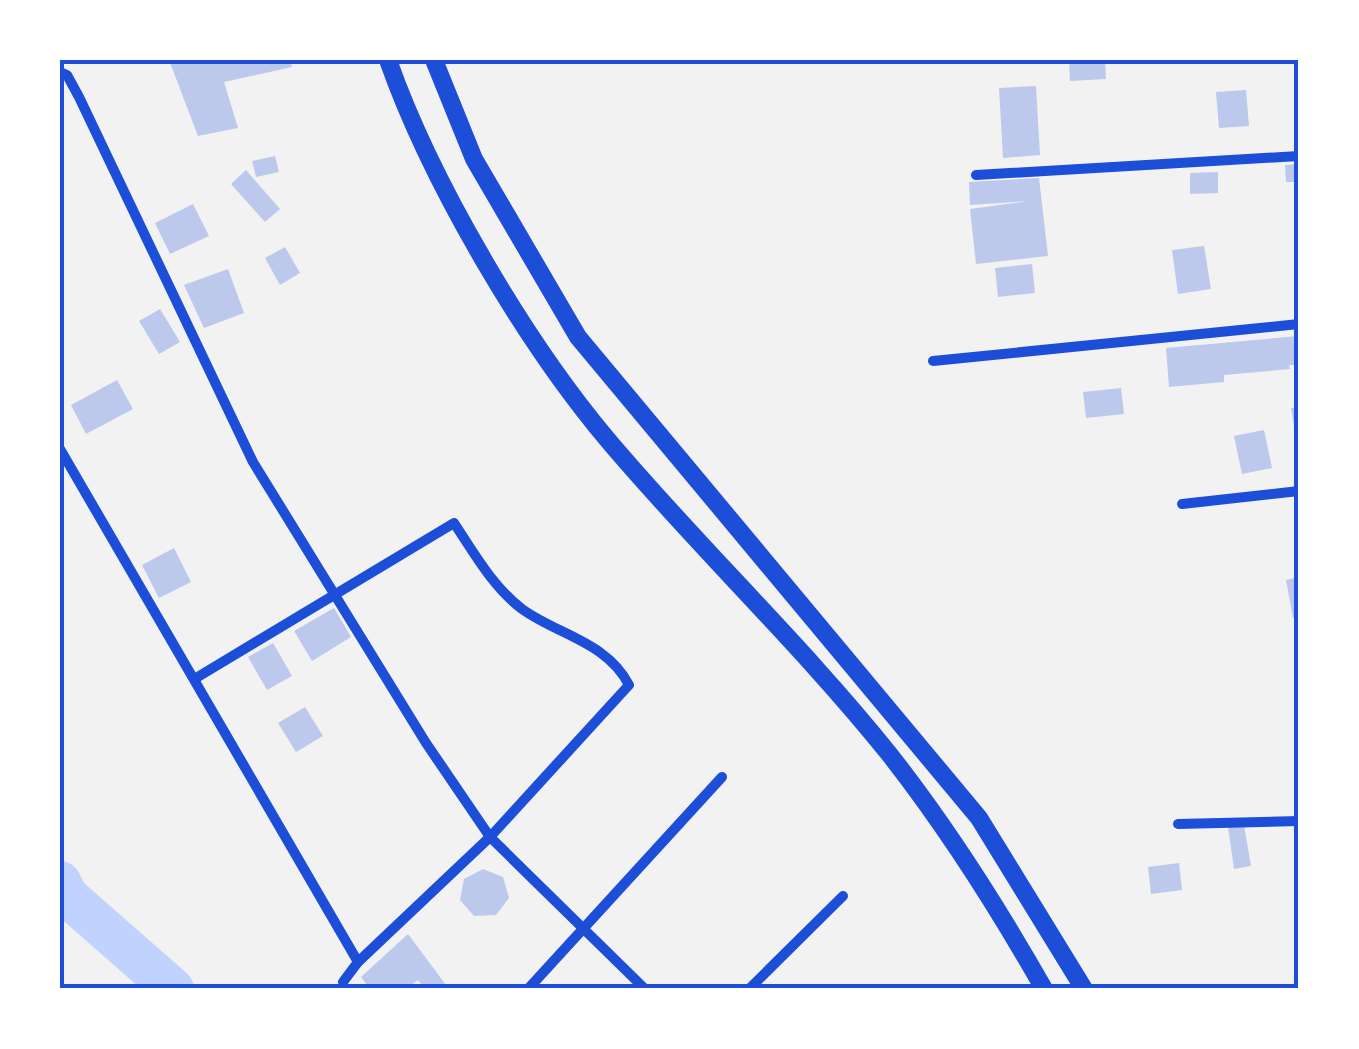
<svg xmlns="http://www.w3.org/2000/svg" width="1359" height="1049" viewBox="0 0 1359 1049" font-family="Manrope,sans-serif">
  <style>
    .lines { fill: none; stroke-linecap: round; stroke-linejoin: round }
    .river { stroke: #bfd3fe; stroke-width: 42 }
    .building { fill: #bdc9ec }
    .minor { stroke: #1d4ed8; stroke-width: 10 }
    .motorway { stroke: #1d4ed8; stroke-width: 18 }
    .neatline { fill: none; stroke: #1d4ed8; stroke-width: 4 }
  </style>
  <rect width="100%" height="100%" fill="#f2f2f2"/>
  <g class="lines">
    <path class="river" d="M60 882 67 896 173 989"/>
  </g>
  <g class="building">
    <path d="M169 60H290L292 67 224 82 238 128 198 136Z"/>
    <path d="M1069 60H1105L1106 79 1070 81Z"/>
    <path d="M1036 86 1040 155 1003 158 999 88Z"/>
    <path d="M1246 90 1249 126 1219 128 1216 92Z"/>
    <path d="M275 156 279 172 256 177 252 161Z"/>
    <path d="M1299 164V182H1286L1285 165Z"/>
    <path d="M246 170 280 209 265 222 231 184Z"/>
    <path d="M1218 172V193L1190 194V173Z"/>
    <path d="M1039 178 1048 256 976 264 970 209 1028 201 970 205 969 182Z"/>
    <path d="M193 204 209 236 170 254 155 223Z"/>
    <path d="M1204 246 1211 289 1178 294 1172 250Z"/>
    <path d="M285 247 300 273 280 285 265 258Z"/>
    <path d="M1032 264 1035 293 998 297 995 268Z"/>
    <path d="M228 269 244 313 204 328 184 285Z"/>
    <path d="M160 309 180 342 159 354 139 321Z"/>
    <path d="M1299 336V365H1289L1290 369 1224 375V382L1169 387 1166 348Z"/>
    <path d="M117 380 133 409 86 434 71 405Z"/>
    <path d="M1121 388 1124 414 1086 418 1083 392Z"/>
    <path d="M1299 407V444L1297 445 1291 408Z"/>
    <path d="M1264 430 1272 468 1242 474 1234 436Z"/>
    <path d="M174 548 191 582 159 598 142 565Z"/>
    <path d="M1299 577V617L1293 618 1286 580Z"/>
    <path d="M334 608 351 637 312 661 294 631Z"/>
    <path d="M273 643 292 676 267 690 248 657Z"/>
    <path d="M305 707 323 736 296 752 278 723Z"/>
    <path d="M1244 825 1251 866 1234 869 1228 827Z"/>
    <path d="M1179 863 1182 890 1151 894 1148 867Z"/>
    <path d="M483 869 503 877 509 898 496 915 474 916 460 900 464 879Z"/>
    <path d="M408 934 446 985 425 989 418 980 406 989H370L361 977Z"/>
  </g>
  <g class="lines">
    <g class="minor">
      <path d="M60 72 67 75 79 97 253 462 426 743 490 837 645 989"/>
      <path d="M976 175 1299 156"/>
      <path d="M933 361 1299 324"/>
      <path d="M60 449 358 962"/>
      <path d="M1182 504 1299 491"/>
      <path d="M196 678 454 523C474 553 493 587 522 609 558 635 607 642 629 685L490 837 358 962 343 982"/>
      <path d="M1178 824 1299 821"/>
      <path d="M528 989 722 777"/>
      <path d="M749 989 843 896"/>
    </g>
    <g class="motorway">
      <path d="M388 60C431 182 524 340 607 439 698 547 802 645 890 755 948 829 998 908 1044 989"/>
      <path d="M434 60 474 159 578 337 979 818 1084 989"/>
    </g>
  </g>
  <rect width="1359" height="1049" fill="none" stroke="#ffffff" stroke-width="125"/>
  <rect x="62" y="62" width="1234" height="924" class="neatline"/>
</svg>
